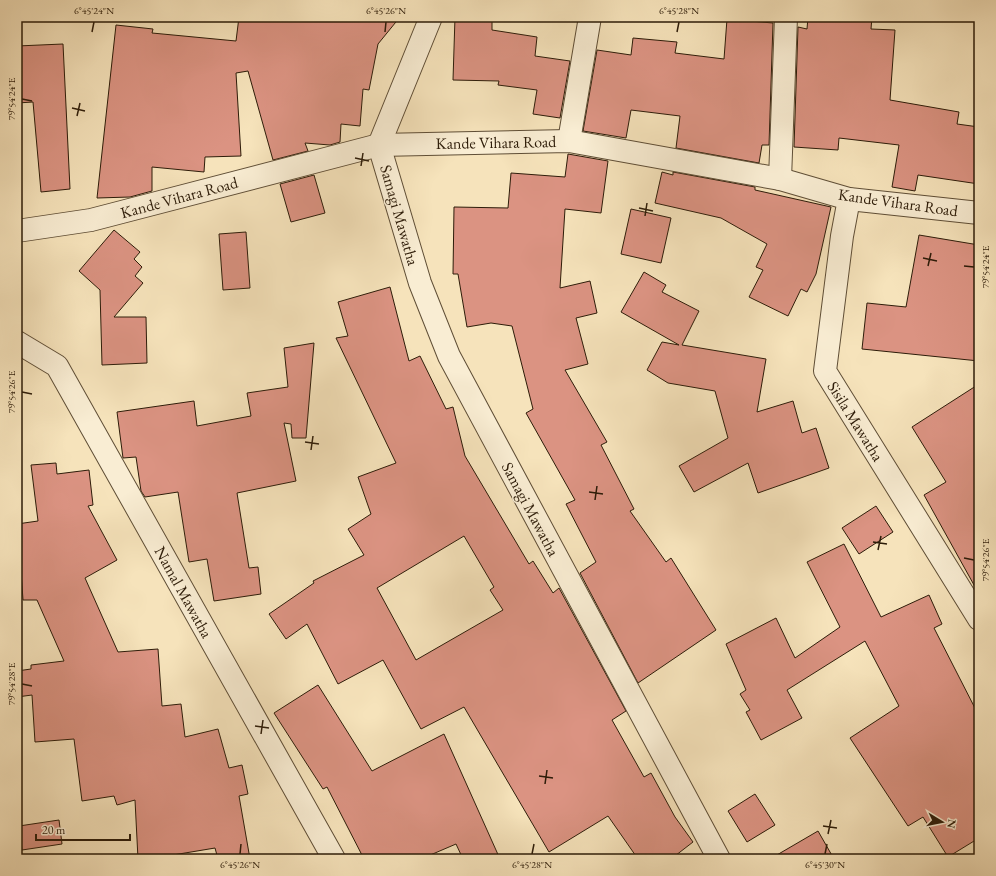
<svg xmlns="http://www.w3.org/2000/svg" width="996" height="876" viewBox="0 0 996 876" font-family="'EB Garamond',serif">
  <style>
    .building { fill: #db9382; stroke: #2d1c09; fill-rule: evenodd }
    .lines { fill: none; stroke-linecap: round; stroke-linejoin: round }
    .street-casing { stroke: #5f4e36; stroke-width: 24 }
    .street { stroke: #f9edd3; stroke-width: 22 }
    .ticks { fill: none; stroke: #2d1c09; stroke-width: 1.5 }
    .labels { text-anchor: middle; stroke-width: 3; stroke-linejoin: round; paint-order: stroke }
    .street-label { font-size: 16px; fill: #2d1c09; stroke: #f9edd3 }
    .neatline { fill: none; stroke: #2d1c09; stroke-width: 1.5 }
    .ticks-label { font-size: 10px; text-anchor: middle; fill: #2d1c09 }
  </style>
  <rect width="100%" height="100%" fill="#f6e3bb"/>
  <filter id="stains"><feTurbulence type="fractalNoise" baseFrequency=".005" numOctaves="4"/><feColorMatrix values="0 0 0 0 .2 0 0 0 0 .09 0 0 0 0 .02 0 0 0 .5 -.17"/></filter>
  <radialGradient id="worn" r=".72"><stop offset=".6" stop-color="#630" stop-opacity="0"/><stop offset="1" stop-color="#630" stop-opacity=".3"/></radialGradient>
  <g class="building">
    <path d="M239 17H400L378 44 369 90 363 89 360 126 341 124 340 142 330 145 305 143 308 151 273 160 248 71 236 73 241 156 205 157 204 172 152 167V191L130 197 97 198 116 25 153 29 152 33 236 41Z"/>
    <path d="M455 17H492V30L537 37 535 56 570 61 560 118 533 114 537 90 498 85 499 81 453 80Z"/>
    <path d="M808 17H872L871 29 895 30 890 100 959 112 957 124 979 127V184L918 175 915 191 892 187 899 145 839 138 838 150 794 147 798 27 807 29Z"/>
    <path d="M727 19 773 23 769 145H762L759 163 676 148 680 116 631 110 626 138 583 131 597 50 631 55 633 38 677 42 675 53 724 59Z"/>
    <path d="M63 44 70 189 41 192 33 102 17 103V46Z"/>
    <path d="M568 154 608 161 601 213 565 209 560 288 590 281 597 313 576 318 588 364 565 370 607 442 601 445 634 509 630 511 666 562 671 558 716 630 638 683 580 573 596 562 566 504 575 500 526 413 533 409 512 326 491 323 467 327 458 274H453L454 207 508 208 511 173 565 177Z"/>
    <path d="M662 172 673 175V172L755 187V190L831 207 816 274 807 292 801 289 788 316 749 297 763 270 756 267 767 244 721 218 655 203Z"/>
    <path d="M314 175 325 213 291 222 280 184Z"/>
    <path d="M631 209 671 218 661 263 621 254Z"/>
    <path d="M114 230 140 252 134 259 142 267 135 276 143 283 114 317H146L147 363 102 365 100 290 79 271Z"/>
    <path d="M246 232 250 288 223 290 219 234Z"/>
    <path d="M919 235 979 245V361L862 349 867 303 906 307Z"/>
    <path d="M644 272 666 285 662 292 699 311 682 345 766 359 757 412 793 401 802 433 816 428 829 468 758 493 748 463 694 492 679 466 728 438 715 391 668 383 647 370 662 342 679 345 621 312Z"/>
    <path d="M390 287 409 361 420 356 446 409 453 407 465 456 529 564 533 561 553 593 559 588 626 711 612 720 644 777 651 773 675 817 693 842 671 859H638L608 816 549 852 464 707 421 729 383 660 338 684 307 624 286 639 269 614 314 583 313 581 364 555 348 529 371 514 358 477 396 463 336 338 348 336 338 302ZM464 536 494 587 490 590 503 610 416 660 377 588Z"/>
    <path d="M314 343 306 438H292L291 424 284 423 296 481 237 493 249 568 258 567 261 594 214 601 207 559 189 562 178 492 145 497 141 491 136 457 123 458 117 412 194 401 197 426 251 416 247 393 288 387 284 348Z"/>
    <path d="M979 384V594L924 495 946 482 912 427Z"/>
    <path d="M56 463 57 474 89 470 93 505 88 506 117 560 85 578 118 652 158 649 162 706 181 704 185 737 218 729 229 768 242 765 248 794 239 796 250 859H218L215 848 167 856V859H138L135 800 117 805 114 796 82 801 74 739 35 742 32 695 17 697V671L31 669V665L64 661 37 600H23L20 558 17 559V524L38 521 31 465Z"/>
    <path d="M876 506 893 532 859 554 842 528Z"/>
    <path d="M844 544 881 617 929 595 942 624 934 628 979 716V838L948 857 923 817 908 826 850 738 899 706 865 641 787 690 802 718 761 740 746 712 750 710 740 694 746 690 726 644 776 618 795 658 840 627 807 562Z"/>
    <path d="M318 685 372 771 444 734 500 859H463L456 844 421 859H364L327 787 323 789 274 713Z"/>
    <path d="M755 794 775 825 747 842 728 811Z"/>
    <path d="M59 820 62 844 22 850 19 826Z"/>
    <path d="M818 831 834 859H770Z"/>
  </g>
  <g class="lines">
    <defs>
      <g id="street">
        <path d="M431 17 379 145 420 283 449 356 719 859"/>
        <path d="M569 141 590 17"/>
        <path d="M780 179 786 17"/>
        <path d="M849 199 842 236 825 371 979 619"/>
        <path d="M17 231 91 220 379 145 569 141 780 179 849 199 979 213"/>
        <path d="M17 342 57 366 334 859"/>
      </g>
    </defs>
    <use href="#street" class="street-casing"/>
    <use href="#street" class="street"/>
  </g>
  <path class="ticks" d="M92 32 94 22M385 32 386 22M677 32 679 22M22 99 32 101M72 108 85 111M77 116 80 103M355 158 369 161M361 166 363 153M639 208 653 211M645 216 647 203M923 258 937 261M928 266 931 253M964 266 974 267M22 392 32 394M305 442 319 444M311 450 313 436M589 492 603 494M595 500 597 486M873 542 887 544M878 550 881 536M964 558 974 560M22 684 32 686M255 726 269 728M261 734 263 720M539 776 553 778M545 784 547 770M823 826 837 828M828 834 831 820M240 854 241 844M532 854 534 844M825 854 827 844"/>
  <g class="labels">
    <g class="street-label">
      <text transform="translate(496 142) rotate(-1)" y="6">Kande Vihara Road</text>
      <text transform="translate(179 197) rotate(-15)" y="6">Kande Vihara Road</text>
      <text transform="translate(898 202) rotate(8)" y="6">Kande Vihara Road</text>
      <text transform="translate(400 215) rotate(74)" y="6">Samagi Mawatha</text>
      <text transform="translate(856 421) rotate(58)" y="6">Sisila Mawatha</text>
      <text transform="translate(531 509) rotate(62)" y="6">Samagi Mawatha</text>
      <text transform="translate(184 592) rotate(61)" y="6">Namal Mawatha</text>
    </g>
  </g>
  <rect width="996" height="876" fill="none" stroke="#f6e3bb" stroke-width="44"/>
  <g transform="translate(942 822) rotate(100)" stroke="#f9edd3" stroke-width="3" paint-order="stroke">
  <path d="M0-3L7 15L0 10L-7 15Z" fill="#2d1c09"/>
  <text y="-6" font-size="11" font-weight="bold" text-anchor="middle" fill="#2d1c09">N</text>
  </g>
  <path d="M36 834v6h94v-6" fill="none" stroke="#2d1c09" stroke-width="2"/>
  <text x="42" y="834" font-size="12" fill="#2d1c09" stroke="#f9edd3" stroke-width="3" paint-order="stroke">20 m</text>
  <rect x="22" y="22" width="952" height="832" class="neatline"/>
  <g class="ticks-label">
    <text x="94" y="14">6°45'24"N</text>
    <text x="386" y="14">6°45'26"N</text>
    <text x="679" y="14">6°45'28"N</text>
    <text transform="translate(11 99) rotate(-90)" y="4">79°54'24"E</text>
    <text transform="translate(985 267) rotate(-90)" y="4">79°54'24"E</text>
    <text transform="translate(11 392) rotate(-90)" y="4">79°54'26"E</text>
    <text transform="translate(985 560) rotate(-90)" y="4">79°54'26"E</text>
    <text transform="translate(11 684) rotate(-90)" y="4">79°54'28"E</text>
    <text x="240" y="868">6°45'26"N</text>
    <text x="532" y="868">6°45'28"N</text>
    <text x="825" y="868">6°45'30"N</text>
  </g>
  <rect width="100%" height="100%" filter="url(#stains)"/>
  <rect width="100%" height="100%" fill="url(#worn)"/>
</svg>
